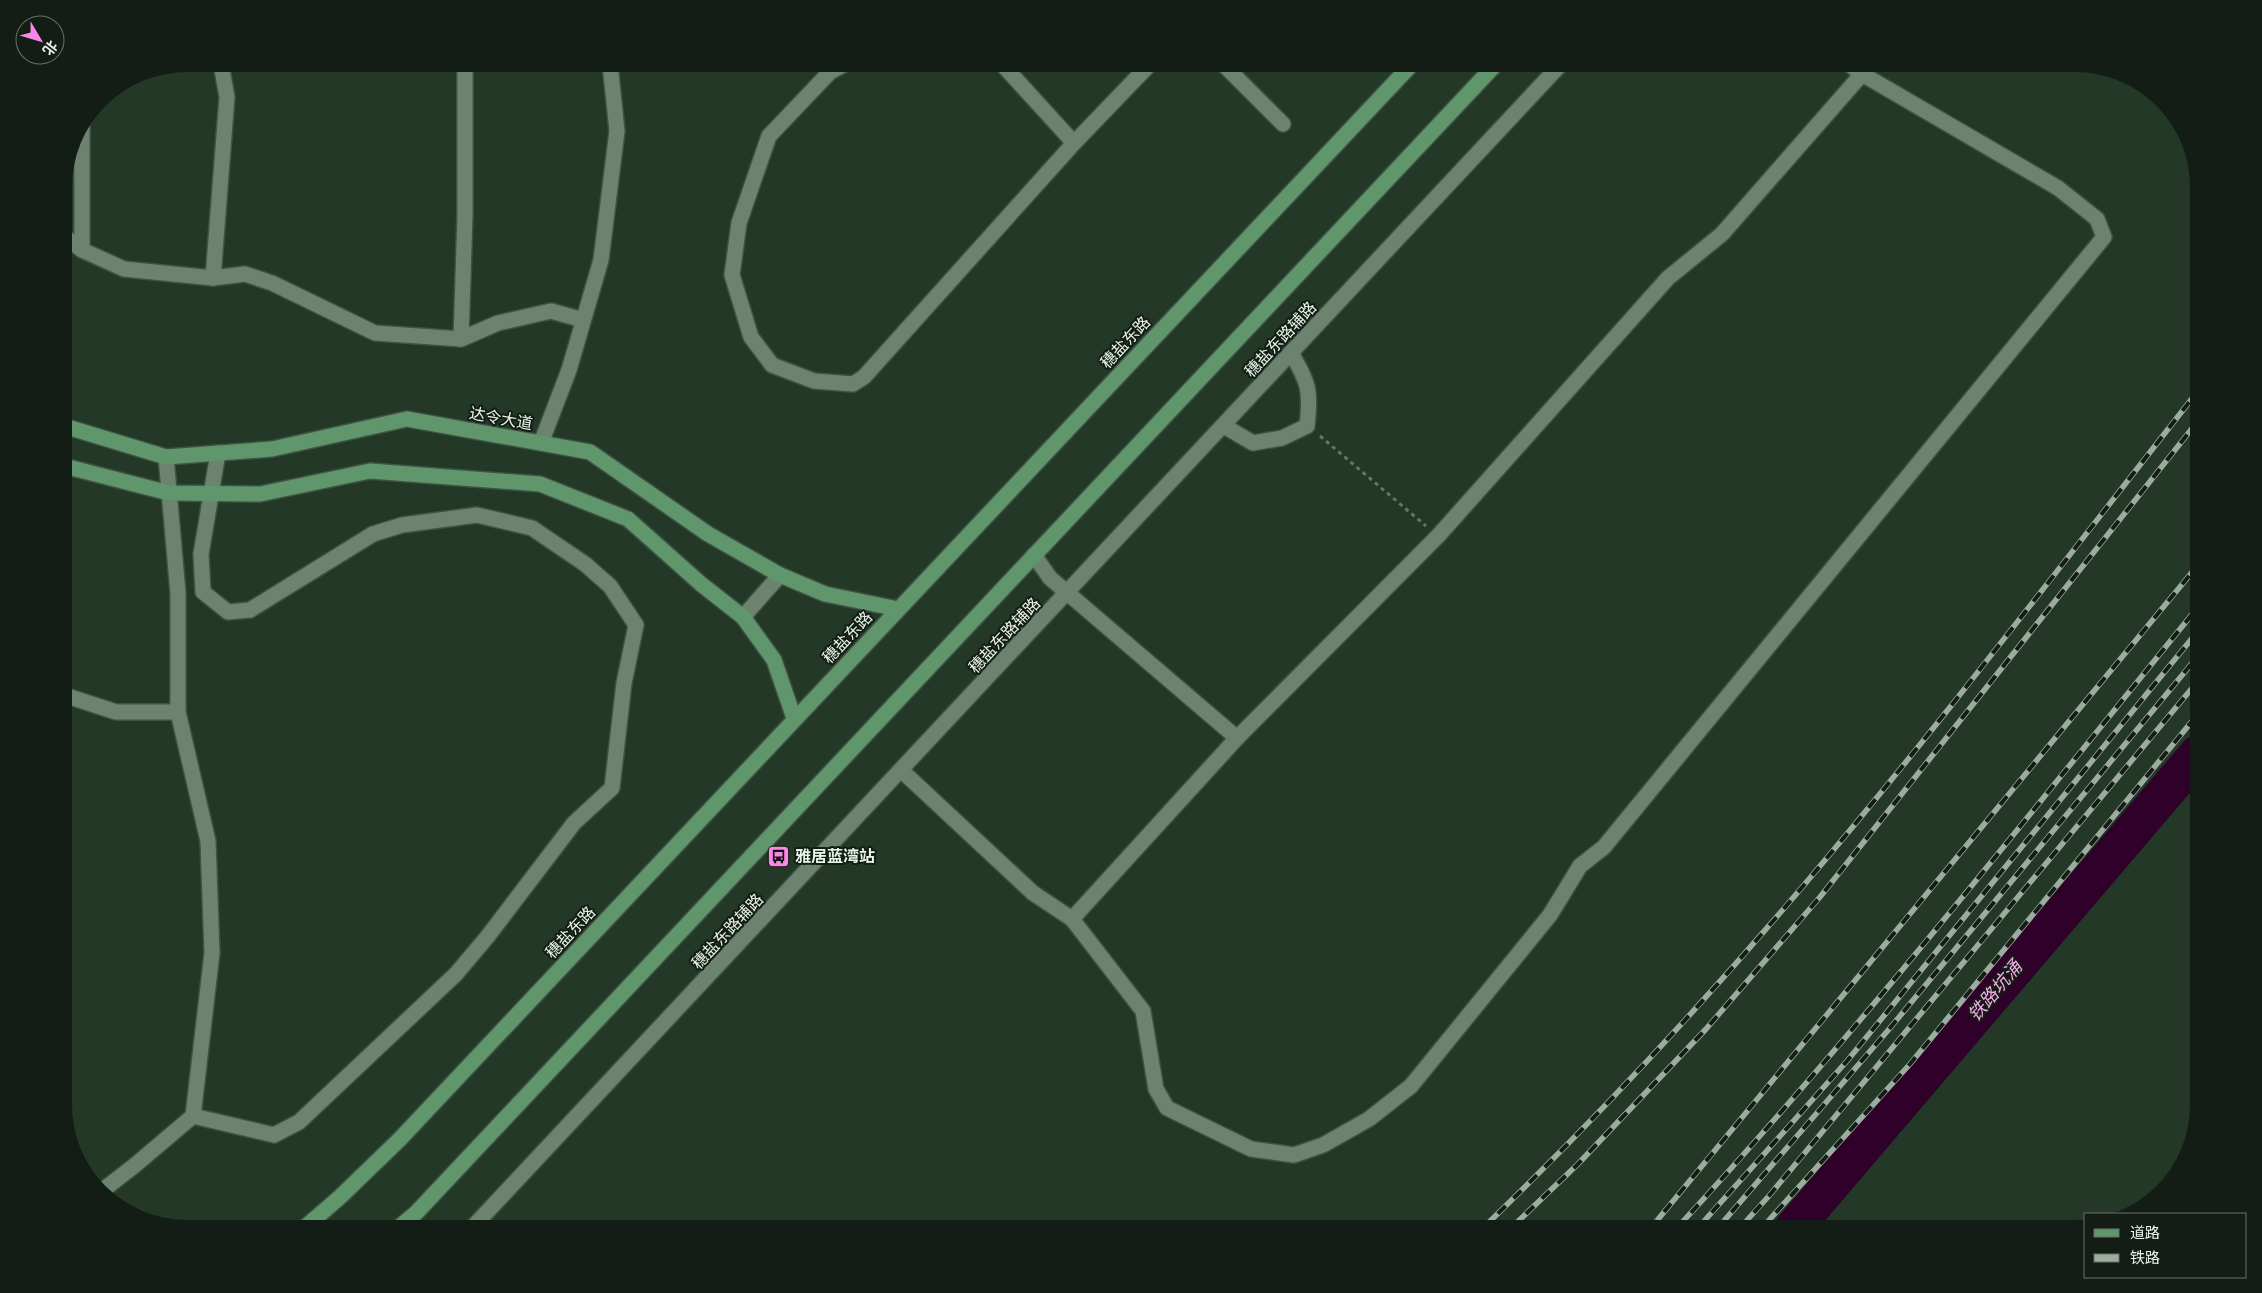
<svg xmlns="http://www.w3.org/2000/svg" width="2262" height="1293" viewBox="0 0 2262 1293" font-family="'Playfair Display','Noto Sans SC',serif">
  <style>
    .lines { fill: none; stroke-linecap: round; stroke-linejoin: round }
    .river { stroke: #2f012a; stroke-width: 38 }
    .street-casing { stroke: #405243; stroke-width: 18 }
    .secondary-casing { stroke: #405243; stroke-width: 18 }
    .path { stroke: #657767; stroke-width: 3; stroke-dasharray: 4 4; stroke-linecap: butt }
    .street { stroke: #6c846f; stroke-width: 15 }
    .secondary { stroke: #60966b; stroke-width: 15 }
    .rail-casing { stroke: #9cac9e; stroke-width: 5.5 }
    .rail { stroke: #141d15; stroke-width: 4; stroke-dasharray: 11; stroke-linecap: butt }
    .labels { text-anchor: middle; stroke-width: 4; stroke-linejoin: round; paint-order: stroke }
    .street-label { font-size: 16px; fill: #e8f5e9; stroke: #141d15 }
    .poi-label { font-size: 16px; font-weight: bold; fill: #e8f5e9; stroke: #141d15; text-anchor: start }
    .water-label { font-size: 18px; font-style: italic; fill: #f9abeb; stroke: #141d15 }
  </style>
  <rect width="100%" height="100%" fill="#233826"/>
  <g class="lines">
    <path class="river" d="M1793 1229 2198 754"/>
    <defs>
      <g id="street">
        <path d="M845 64 830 72 769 136 739 223 732 275 751 337 772 365 814 381 853 384 864 377 1074 143 1150 64"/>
        <path d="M1002 64 1074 143"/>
        <path d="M1223 64 1283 124"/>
        <path d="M82 127V250"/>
        <path d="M64 236 82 250 124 269 213 278 245 274 272 283 375 333 461 339 498 323 551 311 583 320"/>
        <path d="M213 278 227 97 221 64"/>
        <path d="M461 339 465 215V64"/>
        <path d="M1224 426 1253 443 1282 438 1307 426C1311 391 1309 383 1291 353"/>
        <path d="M541 443 569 370 601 260 617 131 610 64"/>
        <path d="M1034 555 1050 578 1237 738"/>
        <path d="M743 617 780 575"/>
        <path d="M64 695 116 712H178"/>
        <path d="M901 770 1033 893 1072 919 1143 1011 1156 1089 1167 1108 1251 1149 1294 1155 1323 1145 1369 1119 1411 1086 1550 915 1580 866 1604 847 2104 237 2097 219 2058 188 1862 74 1849 64"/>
        <path d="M1072 919 1237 738 1438 536 1668 278 1722 234 1862 74"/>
        <path d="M193 1116 274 1135 299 1122 456 974 488 936 574 823 612 788 624 683 636 625 610 586 585 564 532 528 477 515 402 525 373 534 250 610 228 612 203 592 201 554 218 453"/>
        <path d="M103 1190 134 1166 193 1116 212 953 208 841 178 712V593L166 457"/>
        <path d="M471 1229 1561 64"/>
      </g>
      <g id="secondary">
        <path d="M64 426 166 457 272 449 407 419 590 452 708 534 780 575 825 594 898 609"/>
        <path d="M64 466 169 493 260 494 370 471 540 484 628 519 701 584 743 617 774 660 794 718"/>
        <path d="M303 1229 340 1197 400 1139 1412 64"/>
        <path d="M397 1229 417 1212 1496 64"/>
      </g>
    </defs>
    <use href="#street" class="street-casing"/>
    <use href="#secondary" class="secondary-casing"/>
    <path class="path" d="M1320 436 1426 526"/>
    <use href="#street" class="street"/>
    <use href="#secondary" class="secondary"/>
    <defs>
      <g id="rail">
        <path d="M1482 1229C1595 1120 1702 1005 1804 885 1940 725 2068 556 2198 391"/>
        <path d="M1510 1229 1578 1164 1706 1029 1820 897 2198 421"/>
        <path d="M1650 1229 2198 565"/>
        <path d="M1676 1229C1860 1030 2027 817 2198 607"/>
        <path d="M1697 1229 1847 1061 2198 631"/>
        <path d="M1717 1229 1890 1028 2198 656"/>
        <path d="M1739 1229 1768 1197 2198 681"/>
        <path d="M1761 1229 1910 1064 2198 714"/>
      </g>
    </defs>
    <use href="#rail" class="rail-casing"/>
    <use href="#rail" class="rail"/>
  </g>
  <defs>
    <symbol id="bus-square" viewBox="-11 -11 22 22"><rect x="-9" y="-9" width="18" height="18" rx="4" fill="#fa87e7" stroke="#141d15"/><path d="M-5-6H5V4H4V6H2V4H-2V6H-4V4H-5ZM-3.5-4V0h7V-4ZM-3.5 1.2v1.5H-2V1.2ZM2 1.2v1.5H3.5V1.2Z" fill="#111"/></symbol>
  </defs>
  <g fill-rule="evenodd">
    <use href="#bus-square" x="766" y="844" width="25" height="25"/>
  </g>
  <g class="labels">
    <g class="street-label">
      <text transform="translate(1280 339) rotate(-47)" y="6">穗盐东路辅路</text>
      <text transform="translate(1125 342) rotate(-47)" y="6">穗盐东路</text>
      <text transform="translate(501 418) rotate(10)" y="6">达令大道</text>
      <text transform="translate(1004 635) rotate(-47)" y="6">穗盐东路辅路</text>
      <text transform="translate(847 637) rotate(-47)" y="6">穗盐东路</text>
      <text transform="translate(727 931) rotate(-47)" y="6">穗盐东路辅路</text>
      <text transform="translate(570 932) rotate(-47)" y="6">穗盐东路</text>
    </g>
    <g class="poi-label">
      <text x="795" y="862">雅居蓝湾站</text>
    </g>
    <g class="water-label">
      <text transform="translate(1995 991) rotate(-50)" y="6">铁路坑涌</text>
    </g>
  </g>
  <path d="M0 0H2262V1293H0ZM187 72H2075A115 115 0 0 1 2190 187V1105A115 115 0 0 1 2075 1220H187A115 115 0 0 1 72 1105V187A115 115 0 0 1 187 72Z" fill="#141d15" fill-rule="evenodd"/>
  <rect x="2084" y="1213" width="162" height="65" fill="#141d15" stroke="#69736a"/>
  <rect x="2094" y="1229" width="25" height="8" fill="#60966b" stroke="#69736a"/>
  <text x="2130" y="1238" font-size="15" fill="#e8f5e9">道路</text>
  <rect x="2094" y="1254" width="25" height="8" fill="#9cac9e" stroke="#69736a"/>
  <text x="2130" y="1263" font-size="15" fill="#e8f5e9">铁路</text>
  <g transform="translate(40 40) rotate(128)"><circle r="24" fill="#141d15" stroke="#69736a"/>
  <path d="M0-4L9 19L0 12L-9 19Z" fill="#fa87e7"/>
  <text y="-8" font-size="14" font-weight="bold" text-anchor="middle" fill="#e8f5e9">北</text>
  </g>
</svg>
